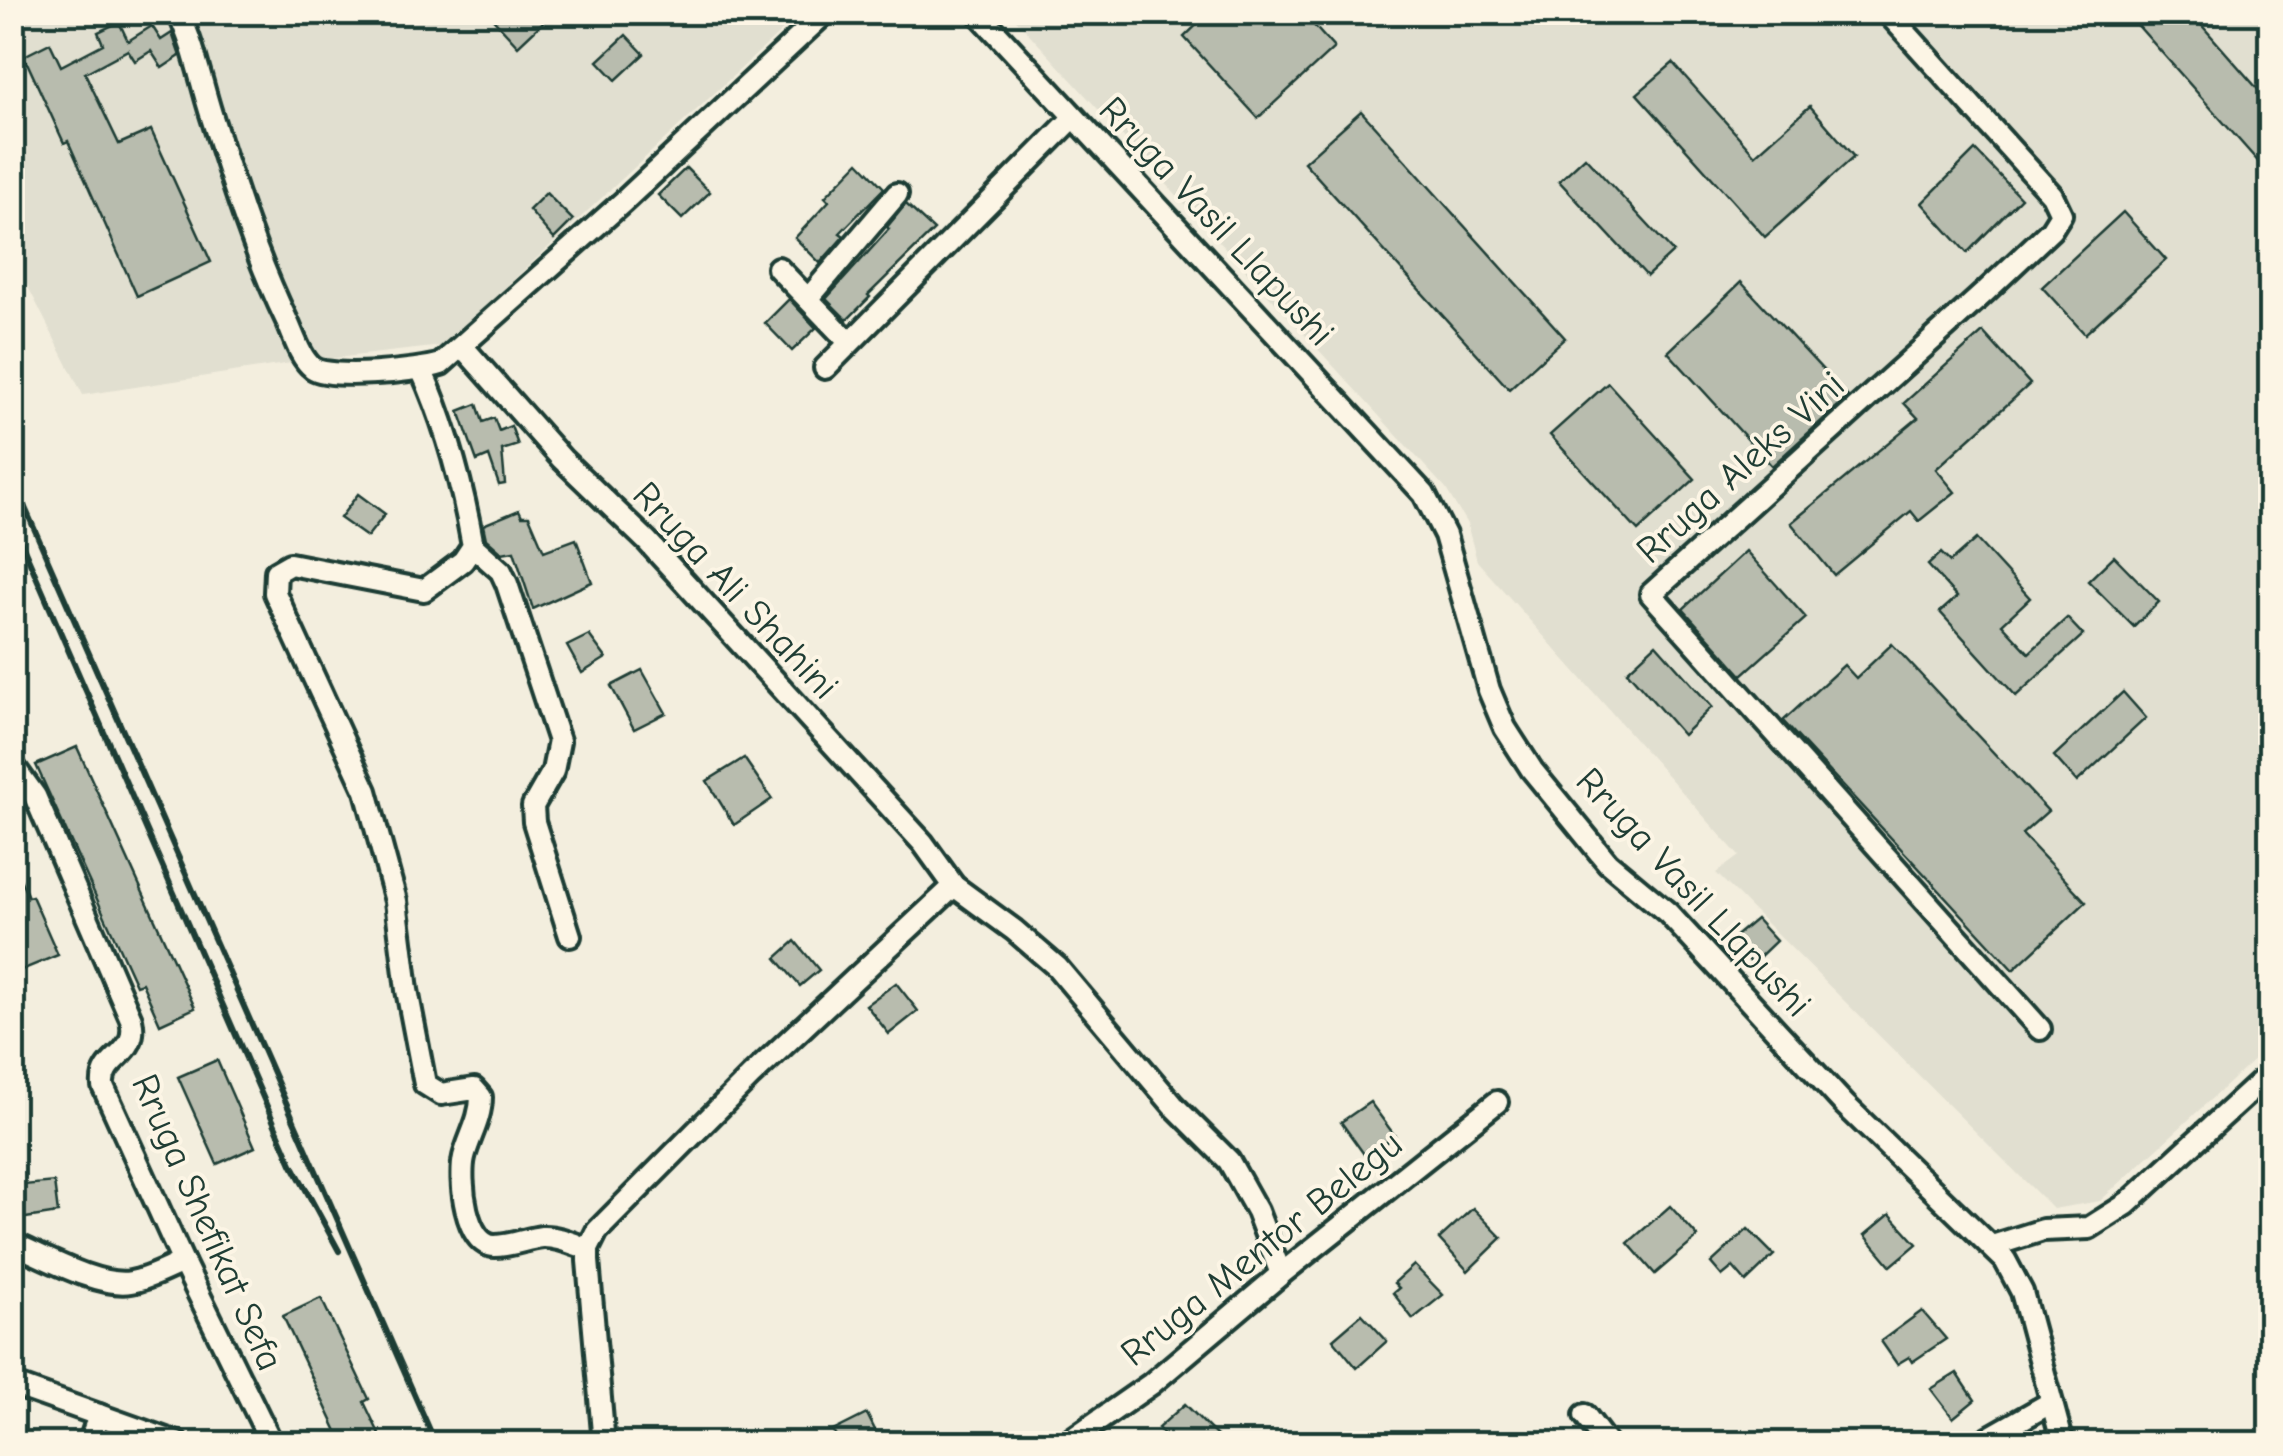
<svg xmlns="http://www.w3.org/2000/svg" width="2283" height="1456" viewBox="0 0 2283 1456" font-family="'Comic Neue',sans-serif">
  <style>
    .built { fill: #e1dfd0 }
    .building { fill: #b8bcae; stroke: #1f3d34; stroke-width: 2.5 }
    .lines { fill: none; stroke-linecap: round; stroke-linejoin: round }
    .street-casing { stroke: #1f3d34; stroke-width: 28 }
    .street { stroke: #fcf5e5; stroke-width: 20 }
    .rail { stroke: #1f3d34; stroke-width: 6 }
    .labels { text-anchor: middle; stroke-width: 8; stroke-linejoin: round; paint-order: stroke }
    .street-label { font-size: 38px; fill: #1f3d34; stroke: #fcf5e5 }
  </style>
  <rect width="100%" height="100%" fill="#f3eede"/>
  <filter id="ink" filterUnits="userSpaceOnUse"><feTurbulence type="fractalNoise" baseFrequency=".01" numOctaves="2"/><feDisplacementMap in="SourceGraphic" scale="20" xChannelSelector="R" yChannelSelector="G"/><feConvolveMatrix kernelMatrix="1 2 1 2 8 2 1 2 1" color-interpolation-filters="sRGB"/></filter>
  <g filter="url(#ink)">
    <g class="built">
      <path d="M13 13H801L442 346 291 363 83 395 13 257Z"/>
      <path d="M1010 13H2270V1045L2100 1201 2053 1209 1716 873 1739 856 1477 561 1467 524 1446 489Z"/>
    </g>
    <g class="building">
      <path d="M487 12H554L518 46Z"/>
      <path d="M1210 12H1302L1334 48 1258 118 1184 37Z"/>
      <path d="M2126 12H2190L2270 103V175Z"/>
      <path d="M119 22 128 41 152 26 161 40 172 33 180 56 162 68 151 51 135 61 128 50 85 73 119 144 151 130 211 262 137 296 68 141 64 143 24 56 50 43 61 66 103 44 98 32Z"/>
      <path d="M626 35 644 54 616 80 598 61Z"/>
      <path d="M1673 63 1755 155 1810 106 1854 157 1765 237 1637 94Z"/>
      <path d="M1361 111 1565 338 1509 389 1304 162Z"/>
      <path d="M1975 150 2021 198 1967 253 1922 203Z"/>
      <path d="M1585 157 1673 252 1647 276 1559 181Z"/>
      <path d="M859 162 884 188 840 233 844 236 820 263 795 238 829 201 825 197Z"/>
      <path d="M686 168 710 192 682 219 658 195Z"/>
      <path d="M546 193 573 220 554 239 529 210Z"/>
      <path d="M906 204 934 230 868 295 870 297 847 320 826 299 889 229 887 227Z"/>
      <path d="M2123 212 2166 260 2085 334 2042 287Z"/>
      <path d="M1741 282 1848 397 1772 466 1668 352Z"/>
      <path d="M789 299 816 328 792 351 765 323Z"/>
      <path d="M1983 332 2030 384 1936 469 1955 492 1919 521 1911 511 1834 575 1791 523 1918 418 1904 403Z"/>
      <path d="M1608 383 1695 479 1638 531 1550 435Z"/>
      <path d="M477 404 483 422 494 418 499 431 511 426 518 445 502 450 505 484 499 485 489 456 477 461 459 411Z"/>
      <path d="M358 494 385 514 367 537 340 518Z"/>
      <path d="M519 510 522 516H529L544 551 576 539 592 582 533 609 514 551 502 553 486 539 483 525Z"/>
      <path d="M1976 539 2030 598 2002 624 2029 653 2067 618 2083 635 2016 696 1940 612 1957 597 1928 565 1941 553 1950 562Z"/>
      <path d="M1746 551 1806 618 1742 675 1683 609Z"/>
      <path d="M2114 556 2159 602 2134 627 2088 581Z"/>
      <path d="M589 635 606 658 582 673 567 646Z"/>
      <path d="M1656 644 1712 707 1683 735 1627 671Z"/>
      <path d="M1892 644 2048 811 2022 834 2086 902 2013 970 1783 721 1844 665 1856 678Z"/>
      <path d="M642 670 666 713 634 729 611 686Z"/>
      <path d="M2123 692 2146 718 2077 782 2054 756Z"/>
      <path d="M77 747 195 1008 160 1024 142 983 136 985 36 765Z"/>
      <path d="M744 758 772 799 734 825 707 781Z"/>
      <path d="M12 860 28 897 32 896 58 955 12 974Z"/>
      <path d="M1756 919 1776 941 1752 964 1732 939Z"/>
      <path d="M795 941 819 970 800 986 776 958Z"/>
      <path d="M896 983 918 1011 889 1034 866 1005Z"/>
      <path d="M217 1060 255 1147 217 1164 178 1077Z"/>
      <path d="M1370 1102 1395 1136 1366 1157 1341 1122Z"/>
      <path d="M54 1182 58 1213 19 1219 13 1186Z"/>
      <path d="M1670 1206 1698 1237 1655 1274 1628 1243Z"/>
      <path d="M1473 1208 1502 1238 1468 1271 1439 1239Z"/>
      <path d="M1890 1214 1917 1244 1891 1266 1865 1235Z"/>
      <path d="M1748 1229 1774 1255 1746 1282 1733 1267 1722 1276 1711 1263Z"/>
      <path d="M1414 1265 1443 1295 1413 1319 1393 1293 1399 1288 1394 1283Z"/>
      <path d="M321 1298 369 1399 364 1402 384 1444H343L283 1316Z"/>
      <path d="M1922 1311 1946 1339 1912 1362 1909 1357 1897 1364 1881 1341Z"/>
      <path d="M1362 1314 1387 1341 1357 1368 1333 1339Z"/>
      <path d="M1957 1373 1975 1400 1953 1418 1931 1389Z"/>
      <path d="M1185 1404 1225 1444H1172L1158 1428Z"/>
      <path d="M867 1414 882 1444H840L833 1431Z"/>
    </g>
    <g class="lines">
      <defs>
        <g id="street">
          <path d="M178 12C194 45 200 79 211 114 233 184 255 255 287 321 294 336 300 358 313 368 330 380 420 371 441 364L623 202 826 12"/>
          <path d="M977 12 1424 494 1445 535 1489 690 1505 728 1532 770 1608 863 1668 913 1845 1105 2005 1260 2022 1292 2063 1444"/>
          <path d="M1887 12 2052 195 2061 214 2051 230 1985 292 1651 594 2040 1029"/>
          <path d="M778 268 849 342"/>
          <path d="M808 299 897 194"/>
          <path d="M462 346 562 459 647 541 923 843 954 886 1014 930 1057 967 1173 1105 1229 1161 1257 1211 1281 1274"/>
          <path d="M825 368 1073 118"/>
          <path d="M421 369C447 427 462 483 473 546L463 561 424 590 290 564 276 572 275 593 366 791 396 901 407 990 425 1084 441 1094 474 1089 481 1097C481 1119 469 1137 464 1157 459 1179 465 1246 495 1246 511 1246 526 1239 542 1237 557 1236 574 1244 588 1249"/>
          <path d="M473 546 501 571 507 584 559 741 553 771 533 806 534 822 570 936"/>
          <path d="M12 764 35 796 131 1019C140 1057 100 1055 103 1086L183 1262 272 1444"/>
          <path d="M12 1243C43 1256 99 1288 131 1282 149 1279 166 1269 183 1262"/>
          <path d="M1992 1246 2043 1230 2089 1228 2127 1204 2270 1073"/>
          <path d="M12 1384 177 1443"/>
          <path d="M1585 1415 1607 1444"/>
          <path d="M89 1444 99 1415"/>
          <path d="M604 1444 588 1261V1249L597 1231 751 1076 954 886"/>
          <path d="M1065 1444 1151 1384 1281 1274 1497 1102"/>
          <path d="M1978 1444 2050 1403"/>
        </g>
      </defs>
      <use href="#street" class="street-casing"/>
      <use href="#street" class="street"/>
      <g class="rail">
        <path d="M12 478 436 1444"/>
        <path d="M12 521 292 1164 339 1251"/>
      </g>
    </g>
  </g>
  <g class="labels">
    <g class="street-label">
      <text transform="translate(1217 221) rotate(47)" y="13">Rruga Vasil Llapushi</text>
      <text transform="translate(1740 467) rotate(-42)" y="13">Rruga Aleks Vini</text>
      <text transform="translate(736 590) rotate(47)" y="13">Rruga Ali Shahini</text>
      <text transform="translate(1694 892) rotate(47)" y="13">Rruga Vasil Llapushi</text>
      <text transform="translate(208 1222) rotate(66)" y="13">Rruga Shefikat Sefa</text>
      <text transform="translate(1261 1248) rotate(-39)" y="13">Rruga Mentor Belegu</text>
    </g>
  </g>
  <rect width="2283" height="1456" fill="none" stroke="#fcf5e5" stroke-width="50"/>
  <rect x="25" y="25" width="2233" height="1406" fill="none" stroke="#1f3d34" stroke-width="4" filter="url(#ink)"/>
</svg>
